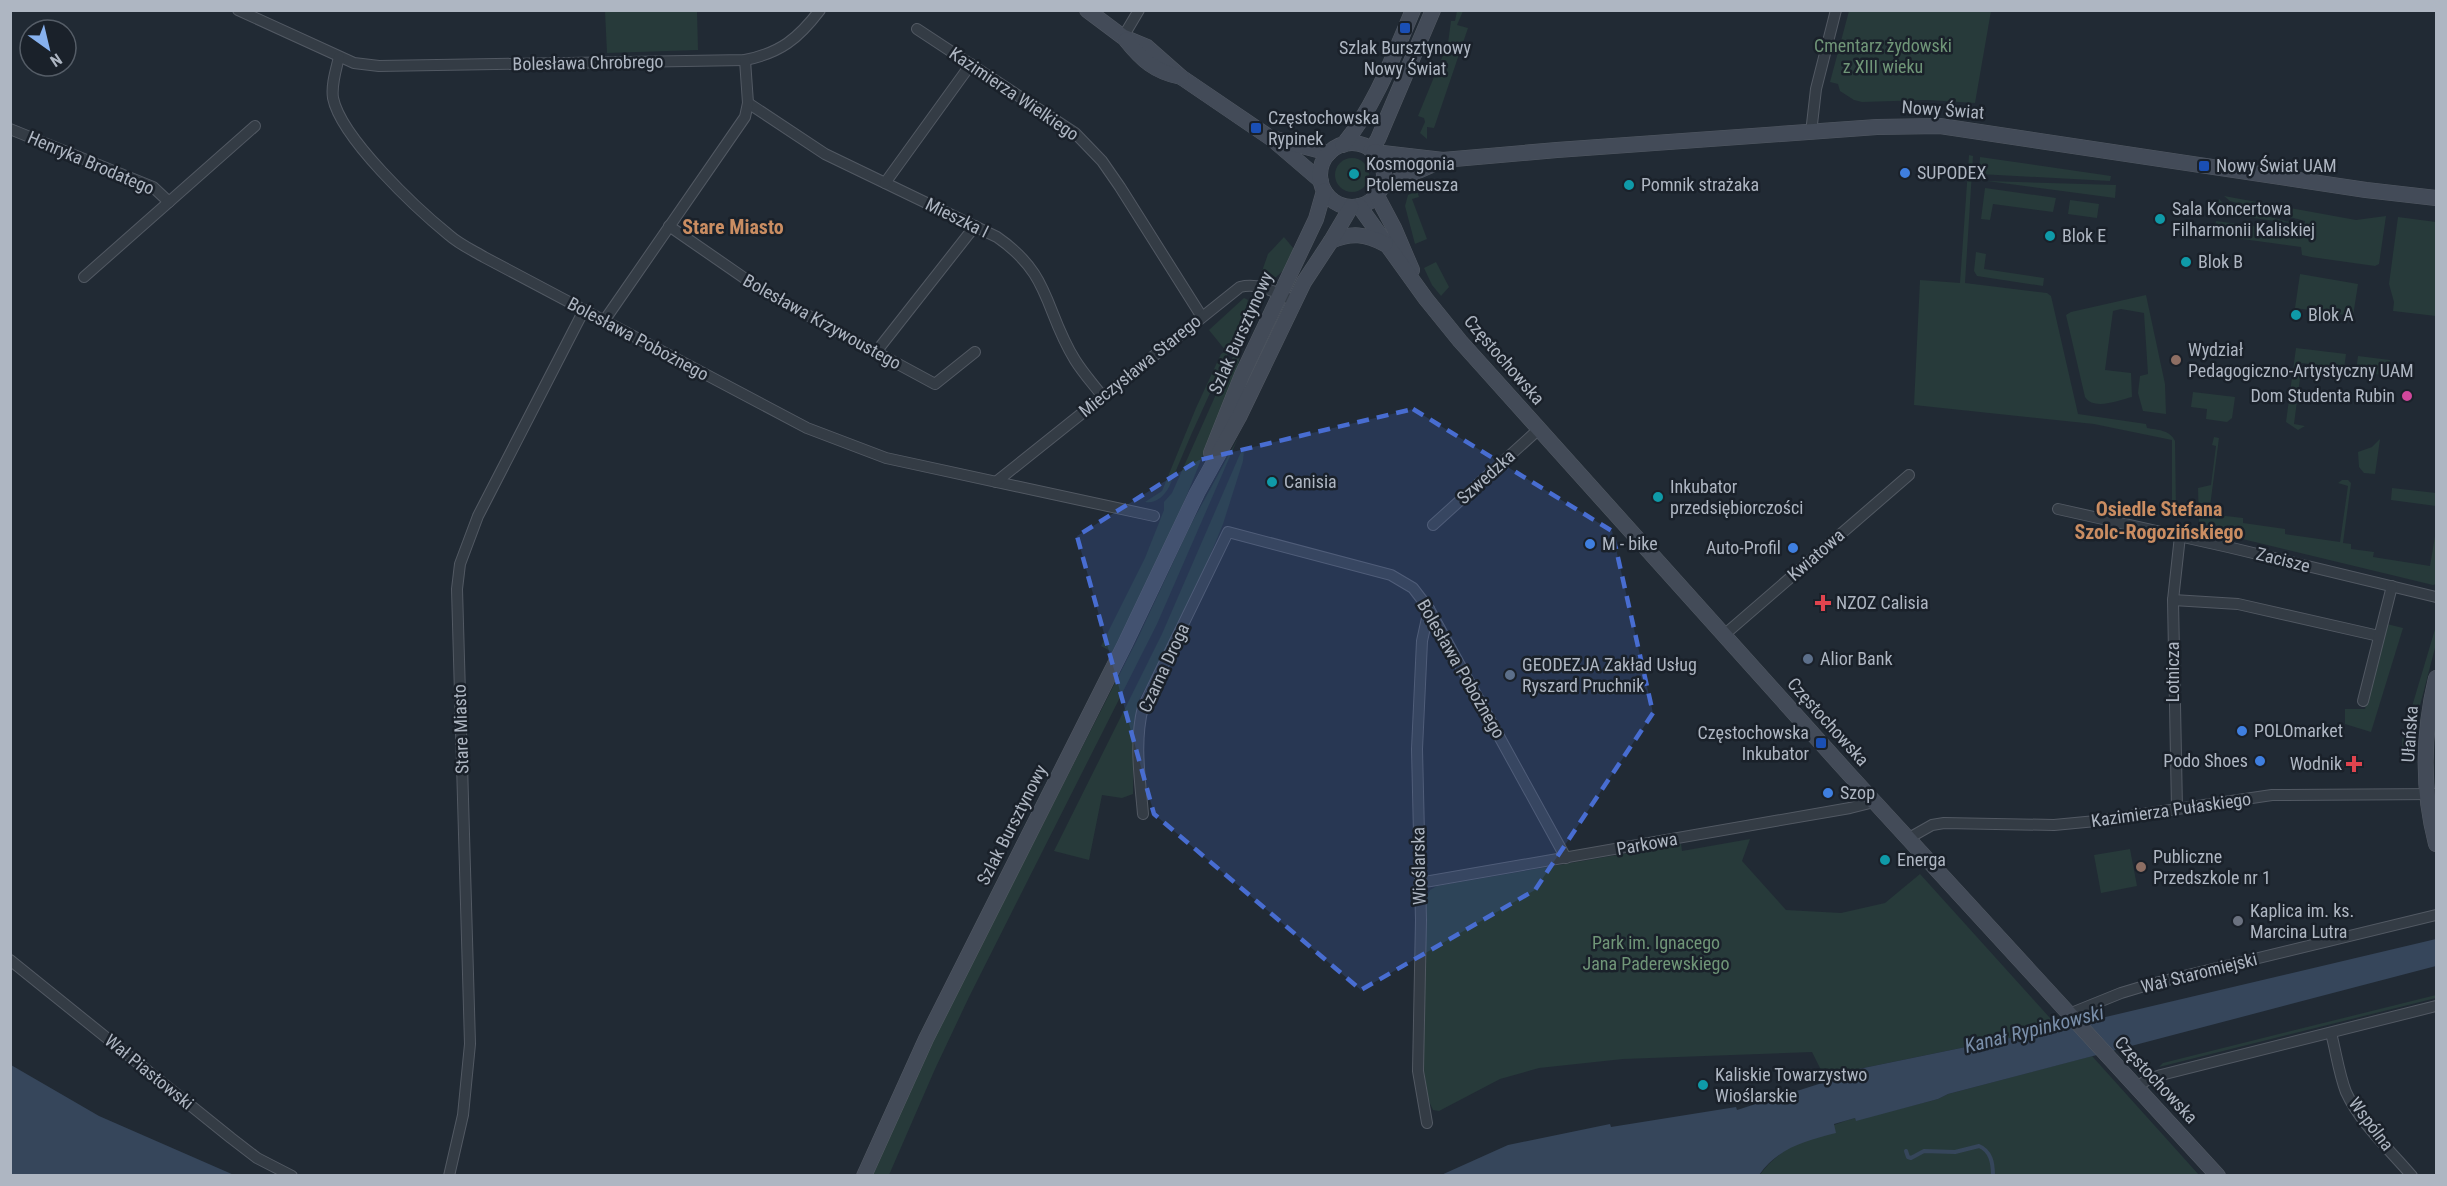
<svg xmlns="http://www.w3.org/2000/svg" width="2447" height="1186" viewBox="0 0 2447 1186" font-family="'Roboto Condensed',sans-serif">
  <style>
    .green { fill: #273a3a }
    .water { fill: #36465b }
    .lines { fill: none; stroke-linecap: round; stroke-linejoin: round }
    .stream { stroke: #36465b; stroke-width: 4 }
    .street-casing { stroke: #525963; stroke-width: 12 }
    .secondary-casing { stroke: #525963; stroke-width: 16 }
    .street { stroke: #343c45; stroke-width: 10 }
    .secondary { stroke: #434b58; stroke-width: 15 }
    .marked { fill: #486dd1; fill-opacity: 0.2; stroke: #486dd1; stroke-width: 4.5; stroke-dasharray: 12 8; stroke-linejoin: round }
    .transit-dot { fill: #1a4fb4; stroke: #1a212a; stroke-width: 2 }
    .shop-dot { fill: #3f7fe0; stroke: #1a212a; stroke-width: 2 }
    .culture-dot { fill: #0f9aa8; stroke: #1a212a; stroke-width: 2 }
    .education-dot { fill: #8d6e63; stroke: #1a212a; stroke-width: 2 }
    .hotel-dot { fill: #d1479c; stroke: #1a212a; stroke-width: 2 }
    .health-dot { fill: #e0444e; stroke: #1a212a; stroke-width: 2 }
    .service-dot { fill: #5c6f8a; stroke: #1a212a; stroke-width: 2 }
    .worship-dot { fill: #6b7280; stroke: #1a212a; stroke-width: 2 }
    .labels { text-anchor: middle; stroke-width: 5; stroke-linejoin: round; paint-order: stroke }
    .park-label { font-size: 18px; fill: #709678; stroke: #1a212a }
    .poi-label { font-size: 18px; fill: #aeb6c2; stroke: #1a212a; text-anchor: start }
    .street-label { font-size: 18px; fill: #aeb6c2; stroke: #1a212a }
    .neighbourhood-label { font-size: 20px; font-weight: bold; fill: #ca8d62; stroke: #1a212a }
    .water-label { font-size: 20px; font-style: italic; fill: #798ea9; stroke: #1a212a }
  </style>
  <rect width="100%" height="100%" fill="#212a34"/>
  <g class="green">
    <path d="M605 11H697L698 50 607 53Z"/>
    <path d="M1457 11H1463L1457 25 1468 28 1434 128 1427 127V139L1420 133 1425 122 1424 118 1418 116 1448 43 1451 21H1455Z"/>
    <path d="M1849 11H1991L1975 103 1927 100 1862 102 1854 100 1840 91 1838 84 1830 82Z"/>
    <path d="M1969 155 1973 156 1965 283 2047 293 2051 296 2078 414 2146 424 2147 428C2158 430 2170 430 2175 441L2176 510H2172V440L2094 424 1914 405 1920 280 1960 283Z"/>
    <path d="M1980 157 2111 176 2110 181 1979 174Z"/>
    <circle cx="1352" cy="175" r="17"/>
    <path d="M1987 181 2116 185 2115 198Z"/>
    <path d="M1985 188 2056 198 2053 212 1993 204 1990 220 1981 219Z"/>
    <path d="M1417 191 1419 197 1412 199 1427 239 1415 244 1405 206 1408 195Z"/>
    <path d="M2224 196 2356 220 2386 216 2379 264 2375 266 2311 257 2302 255 2301 247 2213 235 2216 221 2304 233 2305 221 2230 201Z"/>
    <path d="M2219 199 2225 205 2297 224 2217 213Z"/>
    <path d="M2070 200 2099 204 2097 218 2068 214Z"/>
    <path d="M2398 217 2436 222V316L2393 311 2394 302 2389 284Z"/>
    <path d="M1284 237 1294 249 1286 268 1275 278 1260 277 1268 254Z"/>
    <path d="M1976 252 1986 254 1984 269 2044 278 2043 286 1977 276 1974 271Z"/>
    <path d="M1436 262 1449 287 1441 296 1432 285 1424 268Z"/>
    <path d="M2300 274 2358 284 2353 316 2295 308Z"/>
    <path d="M2146 295 2165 384 2166 414 2143 411 2138 393 2140 376 2148 374 2144 313 2121 309 2113 311 2105 370 2131 373 2132 397C2119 400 2094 411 2085 397L2066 315 2071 312Z"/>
    <path d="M1244 298 1248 300 1244 318 1191 435 1169 487C1164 496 1156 504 1145 502L1162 491 1196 408 1221 354 1226 351 1209 330Z"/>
    <path d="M2296 348 2346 354 2344 369 2302 363 2294 424 2305 426 2298 430 2286 422Z"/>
    <path d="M1234 354 1240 356 1236 373 1182 507 1147 584 1112 652 1101 646 1145 558 1164 510V502L1172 493Z"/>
    <path d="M2358 356 2390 360 2388 376 2356 371Z"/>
    <path d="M2193 392 2235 397 2232 418 2227 422 2206 419 2207 409 2191 407Z"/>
    <path d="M2214 437 2219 438 2209 514 2243 518V523L2285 529V534L2340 542 2348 486 2338 483 2342 480H2348L2351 483 2343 543 2351 544V549L2374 552 2373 557 2430 566 2436 530V584L2433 585 2205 530 2199 522 2198 488 2211 485 2216 446 2212 445Z"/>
    <path d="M1238 438 1157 624 969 997 935 1069 889 1175 872 1176 922 1060 1136 642 1190 526Z"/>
    <path d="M2380 439 2375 474 2364 473 2359 467 2358 452 2372 447Z"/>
    <path d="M1244 450 1243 461 1223 524 1189 607 1138 702 1134 724 1133 794 1122 798 1102 795 1089 860 1054 851 1162 634 1240 454Z"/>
    <path d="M2392 488 2436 493V506L2391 500Z"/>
    <path d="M2387 624 2403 628 2371 732 2345 724V709H2365Z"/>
    <path d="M2436 626V644L2417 717 2416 758 2403 762 2402 740Z"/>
    <path d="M1750 839 1742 861 1786 910 1841 913 1885 903 1920 874 2059 1028 1844 1072 1845 1076 1826 1080 1812 1052 1623 1059 1539 1068 1500 1079 1439 1111 1433 1110 1428 1099 1423 1064 1426 898 1430 890 1437 886 1681 844 1682 851Z"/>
    <path d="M2130 849 2137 886 2101 893 2094 855Z"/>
    <path d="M2436 995V998L2159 1067 2163 1063Z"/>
    <path d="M2092 1056 2199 1175 1759 1176C1779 1147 1823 1127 1855 1118L1856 1120 1938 1099 1948 1094Z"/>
  </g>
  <g class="water">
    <path d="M2436 939V966L1948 1094 1938 1099 1856 1121 1855 1118 1834 1124 1836 1133C1805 1141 1778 1148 1759 1175L1439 1176 1508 1145 1610 1124 1611 1127 1736 1107 1737 1110 1844 1076V1072L2059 1028Z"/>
    <path d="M11 1065 99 1116 234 1175H11Z"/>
  </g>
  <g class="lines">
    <path class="stream" d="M1906 1151 1908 1157 1911 1158 1924 1151 1955 1152 1979 1146C1991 1151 1993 1163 1993 1176"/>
    <defs>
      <g id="street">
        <path d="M238 10 354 63 379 66 745 60C780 53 798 39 820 10"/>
        <path d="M917 29 1075 133 1102 161 1120 187 1202 317"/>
        <path d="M1123 37 1139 10"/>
        <path d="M339 57C336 70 331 85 333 98 341 138 417 209 449 235 459 244 472 250 484 257L807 428 886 458 1154 516"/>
        <path d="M748 103 825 154 997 237C1052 275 1044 310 1075 360 1083 373 1094 385 1103 397"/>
        <path d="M10 129 153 187 169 202"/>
        <path d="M1811 133 1816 89 1836 10"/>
        <path d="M885 183 971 64"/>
        <path d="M669 226 763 291 935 384 975 352"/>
        <path d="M84 277 255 126"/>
        <path d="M604 321 745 117 748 103 745 60"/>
        <path d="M876 352 975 226"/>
        <path d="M996 482 1240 287C1259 282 1277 293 1294 301"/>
        <path d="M2058 509 2228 547 2436 597"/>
        <path d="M1433 525 1539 429"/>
        <path d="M2173 600 2238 604 2379 636"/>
        <path d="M1724 635 1909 475"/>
        <path d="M2363 701 2392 586"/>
        <path d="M2177 809 2173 600 2180 536"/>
        <path d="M1143 814C1140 778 1134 743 1143 707L1228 532 1391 575 1413 588 1429 609 1566 858"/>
        <path d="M1909 838 1932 825 1944 823 2054 825 2096 821 2272 795 2436 794"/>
        <path d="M1419 883 1850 808 1874 802"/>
        <path d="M10 960 231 1138 257 1158 292 1176"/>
        <path d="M2069 1014 2121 993 2151 984 2436 915"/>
        <path d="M2331 1033C2336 1052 2339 1074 2346 1092 2360 1123 2390 1150 2412 1176"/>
        <path d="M2137 1087 2147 1080 2161 1075 2436 1006"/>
        <path d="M1427 1123 1418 1071 1421 920 1417 749 1422 641 1429 609"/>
        <path d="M449 1176 463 1115 470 1044 457 589 460 564 478 516 584 310"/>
      </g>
      <g id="secondary">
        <path d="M1087 10 1123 37 1147 47 1181 77 1272 139 1321 181"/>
        <path d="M1126 40C1142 60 1155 72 1181 77"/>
        <path d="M1275 139 1329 153"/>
        <circle cx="1352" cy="175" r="32"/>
        <path d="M1343 145C1375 106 1393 57 1413 10"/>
        <path d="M1371 150 1378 139 1433 10"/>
        <path d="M1374 152 1443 160 1557 150 1877 127 1940 126 2366 190 2436 198"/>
        <path d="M1382 187 1441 161"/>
        <path d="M1377 196 1394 228 1412 270"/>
        <path d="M1359 206 1426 299 1460 341 1847 772 2218 1176"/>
        <path d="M1331 241C1352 232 1365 234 1385 244"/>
        <path d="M1211 453 1242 375 1316 219 1324 191"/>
        <path d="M2436 678C2423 732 2422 790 2436 844"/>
        <path d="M864 1176 926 1039 1125 644 1197 493 1239 417 1304 282 1331 241 1351 207"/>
      </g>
    </defs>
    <use href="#street" class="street-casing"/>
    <use href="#secondary" class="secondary-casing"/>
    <use href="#street" class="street"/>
    <use href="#secondary" class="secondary"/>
  </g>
  <path class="marked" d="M1413 409 1612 531 1653 713 1535 890 1361 990 1154 814 1077 536 1199 460Z"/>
  <g class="transit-dot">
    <rect x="1399" y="22" width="12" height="12" rx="3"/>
    <rect x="1250" y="122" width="12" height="12" rx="3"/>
    <rect x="2198" y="160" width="12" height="12" rx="3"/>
    <rect x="1815" y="737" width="12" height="12" rx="3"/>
  </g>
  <g class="shop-dot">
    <circle cx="1905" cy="173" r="6"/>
    <circle cx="1590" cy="544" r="6"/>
    <circle cx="1793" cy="548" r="6"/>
    <circle cx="2242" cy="731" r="6"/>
    <circle cx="2260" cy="761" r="6"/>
    <circle cx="1828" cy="793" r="6"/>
  </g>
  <g class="culture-dot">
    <circle cx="1354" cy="174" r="6"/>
    <circle cx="1629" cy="185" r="6"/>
    <circle cx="2160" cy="219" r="6"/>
    <circle cx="2050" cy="236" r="6"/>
    <circle cx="2186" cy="262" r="6"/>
    <circle cx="2296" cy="315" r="6"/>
    <circle cx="1272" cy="482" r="6"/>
    <circle cx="1658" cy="497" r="6"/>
    <circle cx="1885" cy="860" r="6"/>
    <circle cx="1703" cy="1085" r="6"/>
  </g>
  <g class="education-dot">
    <circle cx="2176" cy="360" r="6"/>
    <circle cx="2141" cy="867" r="6"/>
  </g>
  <circle class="hotel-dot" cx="2407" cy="396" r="6"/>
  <g class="health-dot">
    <path d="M1820 594h6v6h6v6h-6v6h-6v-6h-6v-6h6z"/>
    <path d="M2351 755h6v6h6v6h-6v6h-6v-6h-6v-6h6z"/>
  </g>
  <g class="service-dot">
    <circle cx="1808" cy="659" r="6"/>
    <circle cx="1510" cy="675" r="6"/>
  </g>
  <circle class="worship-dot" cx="2238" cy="921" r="6"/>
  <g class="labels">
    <g class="park-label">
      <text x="1883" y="52">Cmentarz żydowski<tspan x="1883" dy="21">z XIII wieku</tspan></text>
      <text x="1656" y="949">Park im. Ignacego<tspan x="1656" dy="21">Jana Paderewskiego</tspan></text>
    </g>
    <g class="poi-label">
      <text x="1405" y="54" text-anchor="middle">Szlak Bursztynowy<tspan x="1405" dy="21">Nowy Świat</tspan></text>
      <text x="1268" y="124">Częstochowska<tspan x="1268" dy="21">Rypinek</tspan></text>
      <text x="1366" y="170">Kosmogonia<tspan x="1366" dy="21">Ptolemeusza</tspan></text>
      <text x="2216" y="172">Nowy Świat UAM</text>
      <text x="1917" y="179">SUPODEX</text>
      <text x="1641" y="191">Pomnik strażaka</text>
      <text x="2172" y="215">Sala Koncertowa<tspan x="2172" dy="21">Filharmonii Kaliskiej</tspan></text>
      <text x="2062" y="242">Blok E</text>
      <text x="2198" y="268">Blok B</text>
      <text x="2308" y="321">Blok A</text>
      <text x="2188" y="356">Wydział<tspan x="2188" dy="21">Pedagogiczno-Artystyczny UAM</tspan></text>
      <text x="2395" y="402" text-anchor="end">Dom Studenta Rubin</text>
      <text x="1284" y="488">Canisia</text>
      <text x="1670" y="493">Inkubator<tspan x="1670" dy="21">przedsiębiorczości</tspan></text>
      <text x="1602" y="550">M - bike</text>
      <text x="1781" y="554" text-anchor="end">Auto-Profil</text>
      <text x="1836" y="609">NZOZ Calisia</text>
      <text x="1820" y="665">Alior Bank</text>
      <text x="1522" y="671">GEODEZJA Zakład Usług<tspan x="1522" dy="21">Ryszard Pruchnik</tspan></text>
      <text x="2254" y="737">POLOmarket</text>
      <text x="1809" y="739" text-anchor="end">Częstochowska<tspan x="1809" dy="21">Inkubator</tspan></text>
      <text x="2248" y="767" text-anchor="end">Podo Shoes</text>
      <text x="2342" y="770" text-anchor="end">Wodnik</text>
      <text x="1840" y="799">Szop</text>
      <text x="2153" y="863">Publiczne<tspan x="2153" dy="21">Przedszkole nr 1</tspan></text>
      <text x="1897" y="866">Energa</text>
      <text x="2250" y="917">Kaplica im. ks.<tspan x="2250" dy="21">Marcina Lutra</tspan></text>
      <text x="1715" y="1081">Kaliskie Towarzystwo<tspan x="1715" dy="21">Wioślarskie</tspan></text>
    </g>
    <g class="street-label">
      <text transform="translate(588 63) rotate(-1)" y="6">Bolesława Chrobrego</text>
      <text transform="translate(1014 94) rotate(34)" y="6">Kazimierza Wielkiego</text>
      <text transform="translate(1943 110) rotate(4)" y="6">Nowy Świat</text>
      <text transform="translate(91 163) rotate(23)" y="6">Henryka Brodatego</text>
      <text transform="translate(957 218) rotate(26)" y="6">Mieszka I</text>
      <text transform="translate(822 322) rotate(29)" y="6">Bolesława Krzywoustego</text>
      <text transform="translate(1241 333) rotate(-66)" y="6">Szlak Bursztynowy</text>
      <text transform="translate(638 339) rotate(28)" y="6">Bolesława Pobożnego</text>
      <text transform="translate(1504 360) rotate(49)" y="6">Częstochowska</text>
      <text transform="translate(1140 366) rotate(-39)" y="6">Mieczysława Starego</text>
      <text transform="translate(1486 477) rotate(-42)" y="6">Szwedzka</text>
      <text transform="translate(1816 555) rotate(-41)" y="6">Kwiatowa</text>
      <text transform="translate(2283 560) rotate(14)" y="6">Zacisze</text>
      <text transform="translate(1164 668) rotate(-65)" y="6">Czarna Droga</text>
      <text transform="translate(1461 669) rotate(60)" y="6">Bolesława Pobożnego</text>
      <text transform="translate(2173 672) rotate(-90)" y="6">Lotnicza</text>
      <text transform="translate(1828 722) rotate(48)" y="6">Częstochowska</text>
      <text transform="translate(461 729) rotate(-92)" y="6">Stare Miasto</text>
      <text transform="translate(2410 734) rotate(-86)" y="6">Ułańska</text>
      <text transform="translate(2171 810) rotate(-8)" y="6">Kazimierza Pułaskiego</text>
      <text transform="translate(1012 825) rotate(-63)" y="6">Szlak Bursztynowy</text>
      <text transform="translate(1647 844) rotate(-10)" y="6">Parkowa</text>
      <text transform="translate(1419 866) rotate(-91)" y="6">Wioślarska</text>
      <text transform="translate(2199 973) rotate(-14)" y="6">Wał Staromiejski</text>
      <text transform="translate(149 1072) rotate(39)" y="6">Wał Piastowski</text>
      <text transform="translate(2156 1080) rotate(47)" y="6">Częstochowska</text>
      <text transform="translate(2371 1124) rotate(53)" y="6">Wspólna</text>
    </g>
    <g class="neighbourhood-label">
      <text x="733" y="234">Stare Miasto</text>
      <text x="2159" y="516">Osiedle Stefana<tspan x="2159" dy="23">Szolc-Rogozińskiego</tspan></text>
    </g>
    <g class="water-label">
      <text transform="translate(2034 1029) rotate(-14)" y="7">Kanał Rypinkowski</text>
    </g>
  </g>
  <rect width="2447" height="1186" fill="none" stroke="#aeb6c2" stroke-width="24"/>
  <g transform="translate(48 48) rotate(146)"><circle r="28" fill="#1a212a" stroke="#555d67" stroke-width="1.5"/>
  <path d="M0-4.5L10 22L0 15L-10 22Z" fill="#87b1ee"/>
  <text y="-9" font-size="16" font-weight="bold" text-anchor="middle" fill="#aeb6c2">N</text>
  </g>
</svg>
